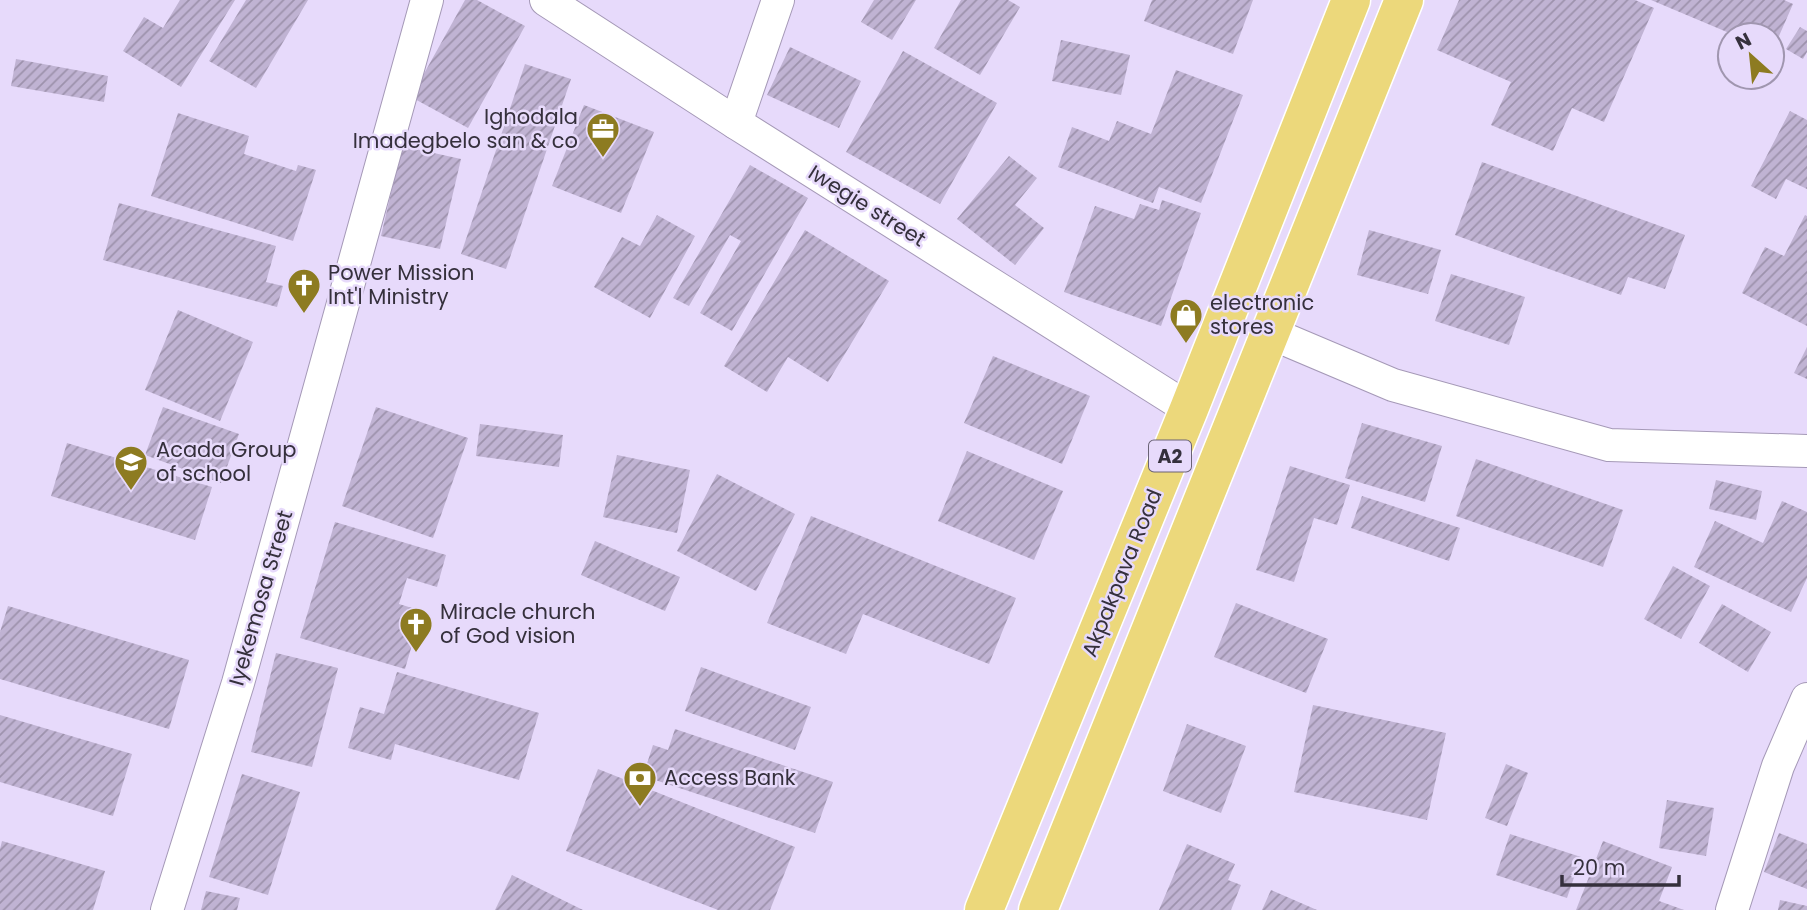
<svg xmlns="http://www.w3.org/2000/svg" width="1807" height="910" viewBox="0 0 1807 910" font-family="Poppins,sans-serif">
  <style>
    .building { fill: url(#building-hatch) }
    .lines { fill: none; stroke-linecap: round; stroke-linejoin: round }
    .street-casing { stroke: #a599b7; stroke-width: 34 }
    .highway-casing { stroke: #fff; stroke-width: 41 }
    .street { stroke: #fff; stroke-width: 32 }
    .highway { stroke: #ecd87b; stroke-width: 38 }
    .labels { text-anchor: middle; stroke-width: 5; stroke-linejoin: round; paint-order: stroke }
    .shield { fill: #e7dafb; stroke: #6a6375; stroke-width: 2 }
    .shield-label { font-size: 19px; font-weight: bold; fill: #35303c }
    .poi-label { font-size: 21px; fill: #35303c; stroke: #e7dafb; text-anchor: start }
    .street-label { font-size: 21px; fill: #35303c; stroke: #e7dafb }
  </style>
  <defs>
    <pattern id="building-hatch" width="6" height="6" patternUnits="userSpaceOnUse" patternTransform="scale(1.75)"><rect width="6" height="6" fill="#c0b3d3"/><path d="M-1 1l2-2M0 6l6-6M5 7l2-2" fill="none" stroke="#9d92ac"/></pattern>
  </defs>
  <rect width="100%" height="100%" fill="#e7dafb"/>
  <g class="building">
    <path d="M180 0H235L181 87 123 51 144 17 163 28Z"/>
    <path d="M246 0H308L256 88 209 61Z"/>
    <path d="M465 0H477L525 26 468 128 411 97Z"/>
    <path d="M874 0H916L892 40 861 22Z"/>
    <path d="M961 0H1008L1020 7 980 75 934 48Z"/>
    <path d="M1152 0H1253L1233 54 1144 21Z"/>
    <path d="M1459 0H1635L1654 8 1604 122 1572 108 1553 151 1491 125 1511 82 1437 50Z"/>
    <path d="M1651 0H1784L1793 4 1772 52V35H1734Z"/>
    <path d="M1800 27 1807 31V52L1803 59 1786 49Z"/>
    <path d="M1061 40 1130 55 1121 95 1052 81Z"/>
    <path d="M790 47 861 81 839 128 767 95Z"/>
    <path d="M903 51 997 103 940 204 846 152Z"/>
    <path d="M16 59 108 76 104 102 11 86Z"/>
    <path d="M525 64 571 79 506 269 461 254Z"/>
    <path d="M1176 70 1243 95 1201 203 1159 187 1153 203 1058 167 1072 127 1109 141 1117 121 1151 134Z"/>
    <path d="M584 105 654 132 621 213 552 186Z"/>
    <path d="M1790 111 1807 120V189L1786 179 1776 199 1751 186Z"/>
    <path d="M178 113 249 136 244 154 296 171 298 165 316 170 293 241 151 196Z"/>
    <path d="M402 146 461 159 440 249 381 236Z"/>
    <path d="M1009 156 1037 178 1015 205 1044 228 1015 265 957 219Z"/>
    <path d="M1482 162 1685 235 1665 289 1628 277 1621 295 1455 235Z"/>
    <path d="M750 165 808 198 732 331 700 313 741 241 730 235 689 306 673 298Z"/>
    <path d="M1162 200 1201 213 1161 326 1064 292 1095 206 1134 219 1140 204 1159 210Z"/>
    <path d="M119 203 276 246 266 282 283 286 277 307 103 260Z"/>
    <path d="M657 215 695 236 650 318 594 287 622 237 640 246Z"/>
    <path d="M1805 215 1807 216V326L1742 293 1765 247 1784 256Z"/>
    <path d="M805 230 889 281 828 382 788 357 767 392 724 366Z"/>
    <path d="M1369 230 1441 250 1428 294 1357 275Z"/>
    <path d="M1451 274 1525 297 1509 345 1435 321Z"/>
    <path d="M178 310 253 342 220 421 145 390Z"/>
    <path d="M1807 347V379L1794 373Z"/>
    <path d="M993 356 1090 396 1062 464 964 423Z"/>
    <path d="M163 407 239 434 221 483 145 455Z"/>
    <path d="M376 407 468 438 433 538 342 506Z"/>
    <path d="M1362 423 1442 446 1425 502 1345 478Z"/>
    <path d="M480 424 563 435 559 467 476 456Z"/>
    <path d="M67 443 212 487 195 540 51 496Z"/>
    <path d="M967 451 1063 491 1034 560 938 521Z"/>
    <path d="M617 455 690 470 677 533 603 517Z"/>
    <path d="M1476 459 1623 510 1603 567 1456 516Z"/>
    <path d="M1290 466 1350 485 1337 525 1314 518 1294 582 1256 570Z"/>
    <path d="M717 474 795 514 756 591 677 551Z"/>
    <path d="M1716 480 1762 491 1756 520 1709 509Z"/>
    <path d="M1362 496 1460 528 1449 561 1351 528Z"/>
    <path d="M1782 501 1807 512V578L1791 612 1694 567 1715 521 1763 543Z"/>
    <path d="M811 516 1016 598 989 664 863 614 846 654 767 623Z"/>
    <path d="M335 522 446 555 437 587 407 578 399 604 422 611 405 669 300 638Z"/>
    <path d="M595 541 680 577 665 611 581 575Z"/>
    <path d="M1673 566 1710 586 1681 639 1644 619Z"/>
    <path d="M1236 603 1328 639 1306 693 1214 657Z"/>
    <path d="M1722 604 1771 632 1748 672 1699 643Z"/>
    <path d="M8 606 189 660 169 729 0 679V632Z"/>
    <path d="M276 653 338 668 312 767 251 752Z"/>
    <path d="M701 667 811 707 795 750 685 711Z"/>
    <path d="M397 672 539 713 519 780 395 744 391 760 348 748 360 707 384 714Z"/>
    <path d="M1313 705 1446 733 1427 820 1294 792Z"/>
    <path d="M0 715 132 754 113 816 0 782Z"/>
    <path d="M1187 724 1246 746 1221 813 1163 791Z"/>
    <path d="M675 729 833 782 815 833 643 776 653 745 668 750Z"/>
    <path d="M1506 764 1528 773 1507 826 1485 818Z"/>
    <path d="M598 769 795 847 770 910H718L566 851Z"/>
    <path d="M242 774 300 792 268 895 209 877Z"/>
    <path d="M1667 800 1714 808 1706 856 1659 848Z"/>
    <path d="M1779 833 1807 844V889L1764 872Z"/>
    <path d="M1510 834 1581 857 1567 898 1496 875Z"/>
    <path d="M2 841 105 871 93 910H0V849Z"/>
    <path d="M1603 841 1672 867 1659 901 1684 910H1576Z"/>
    <path d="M1187 844 1235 864 1228 880 1241 885 1231 910H1159Z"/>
    <path d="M512 875 583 910H495Z"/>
    <path d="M1271 890 1317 910H1262Z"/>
    <path d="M206 891 240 898 237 910H201Z"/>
    <path d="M1780 900 1807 906V910H1778Z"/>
  </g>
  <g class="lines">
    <defs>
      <g id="street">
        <path d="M546 0 736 123 1189 409"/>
        <path d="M736 123 778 0"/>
        <path d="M1270 333 1393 385 1609 445 1807 451"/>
        <path d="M167 910 238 683 427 0"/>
        <path d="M1732 910 1778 766 1807 699"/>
      </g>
      <g id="highway">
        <path d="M984 910 1189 409 1351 0"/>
        <path d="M1038 910 1404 0"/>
      </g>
    </defs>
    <use href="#street" class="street-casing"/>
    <use href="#highway" class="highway-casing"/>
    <use href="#street" class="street"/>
    <use href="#highway" class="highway"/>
  </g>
  <defs>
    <symbol id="office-pin" viewBox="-11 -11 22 30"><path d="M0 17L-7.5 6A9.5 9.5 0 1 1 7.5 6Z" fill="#8d7b21" stroke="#e7dafb"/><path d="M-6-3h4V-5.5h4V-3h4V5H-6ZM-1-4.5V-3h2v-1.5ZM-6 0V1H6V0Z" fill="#fff"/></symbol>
    <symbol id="church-pin" viewBox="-11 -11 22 30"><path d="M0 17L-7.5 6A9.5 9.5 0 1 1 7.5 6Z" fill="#8d7b21" stroke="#e7dafb"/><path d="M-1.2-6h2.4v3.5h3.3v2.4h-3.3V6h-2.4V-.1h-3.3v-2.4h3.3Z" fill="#fff"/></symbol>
    <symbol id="shop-pin" viewBox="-11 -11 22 30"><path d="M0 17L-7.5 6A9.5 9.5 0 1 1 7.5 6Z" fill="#8d7b21" stroke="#e7dafb"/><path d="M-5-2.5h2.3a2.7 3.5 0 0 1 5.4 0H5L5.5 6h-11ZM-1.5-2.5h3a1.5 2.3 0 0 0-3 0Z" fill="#fff"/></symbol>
    <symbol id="school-pin" viewBox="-11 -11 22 30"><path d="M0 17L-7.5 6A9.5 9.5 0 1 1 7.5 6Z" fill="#8d7b21" stroke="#e7dafb"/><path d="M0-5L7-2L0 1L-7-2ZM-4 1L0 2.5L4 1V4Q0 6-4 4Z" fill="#fff"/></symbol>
    <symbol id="bank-pin" viewBox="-11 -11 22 30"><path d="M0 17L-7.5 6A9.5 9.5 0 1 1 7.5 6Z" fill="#8d7b21" stroke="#e7dafb"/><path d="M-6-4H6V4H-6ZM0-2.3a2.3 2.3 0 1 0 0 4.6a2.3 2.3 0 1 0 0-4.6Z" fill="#fff"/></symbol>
  </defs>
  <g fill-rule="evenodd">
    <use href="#office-pin" x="584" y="110" width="38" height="52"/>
    <use href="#church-pin" x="285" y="266" width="38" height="52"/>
    <use href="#shop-pin" x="1167" y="296" width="38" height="52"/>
    <use href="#school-pin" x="112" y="443" width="38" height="52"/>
    <use href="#church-pin" x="397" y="605" width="38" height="52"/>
    <use href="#bank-pin" x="621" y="759" width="38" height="52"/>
  </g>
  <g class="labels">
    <rect class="shield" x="1149" y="440.5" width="42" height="31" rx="5"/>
    <g class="shield-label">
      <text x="1170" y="463">A2</text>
    </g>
    <g class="poi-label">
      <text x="578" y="124" text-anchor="end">Ighodala<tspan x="578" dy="24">Imadegbelo san &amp; co</tspan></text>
      <text x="328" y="280">Power Mission<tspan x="328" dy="24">Int'l Ministry</tspan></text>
      <text x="1210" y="310">electronic<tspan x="1210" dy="24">stores</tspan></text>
      <text x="156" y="457">Acada Group<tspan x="156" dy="24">of school</tspan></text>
      <text x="440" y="619">Miracle church<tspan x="440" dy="24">of God vision</tspan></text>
      <text x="664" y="785">Access Bank</text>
    </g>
    <g class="street-label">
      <text transform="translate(867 206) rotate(32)" y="7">Iwegie street</text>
      <text transform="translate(1122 573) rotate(-68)" y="7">Akpakpava Road</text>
      <text transform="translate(261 598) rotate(-74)" y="7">Iyekemosa Street</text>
    </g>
  </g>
  <g transform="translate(1751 56) rotate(333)"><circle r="33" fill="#e7dafb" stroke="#a096af" stroke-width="2"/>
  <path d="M0-5L12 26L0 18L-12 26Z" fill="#8d7b21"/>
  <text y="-10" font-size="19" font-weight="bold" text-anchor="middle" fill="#35303c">N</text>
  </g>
  <path d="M1562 875v10h117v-10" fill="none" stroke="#35303c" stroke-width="3.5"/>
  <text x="1573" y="875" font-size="21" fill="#35303c" stroke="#e7dafb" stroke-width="5" paint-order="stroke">20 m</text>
</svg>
